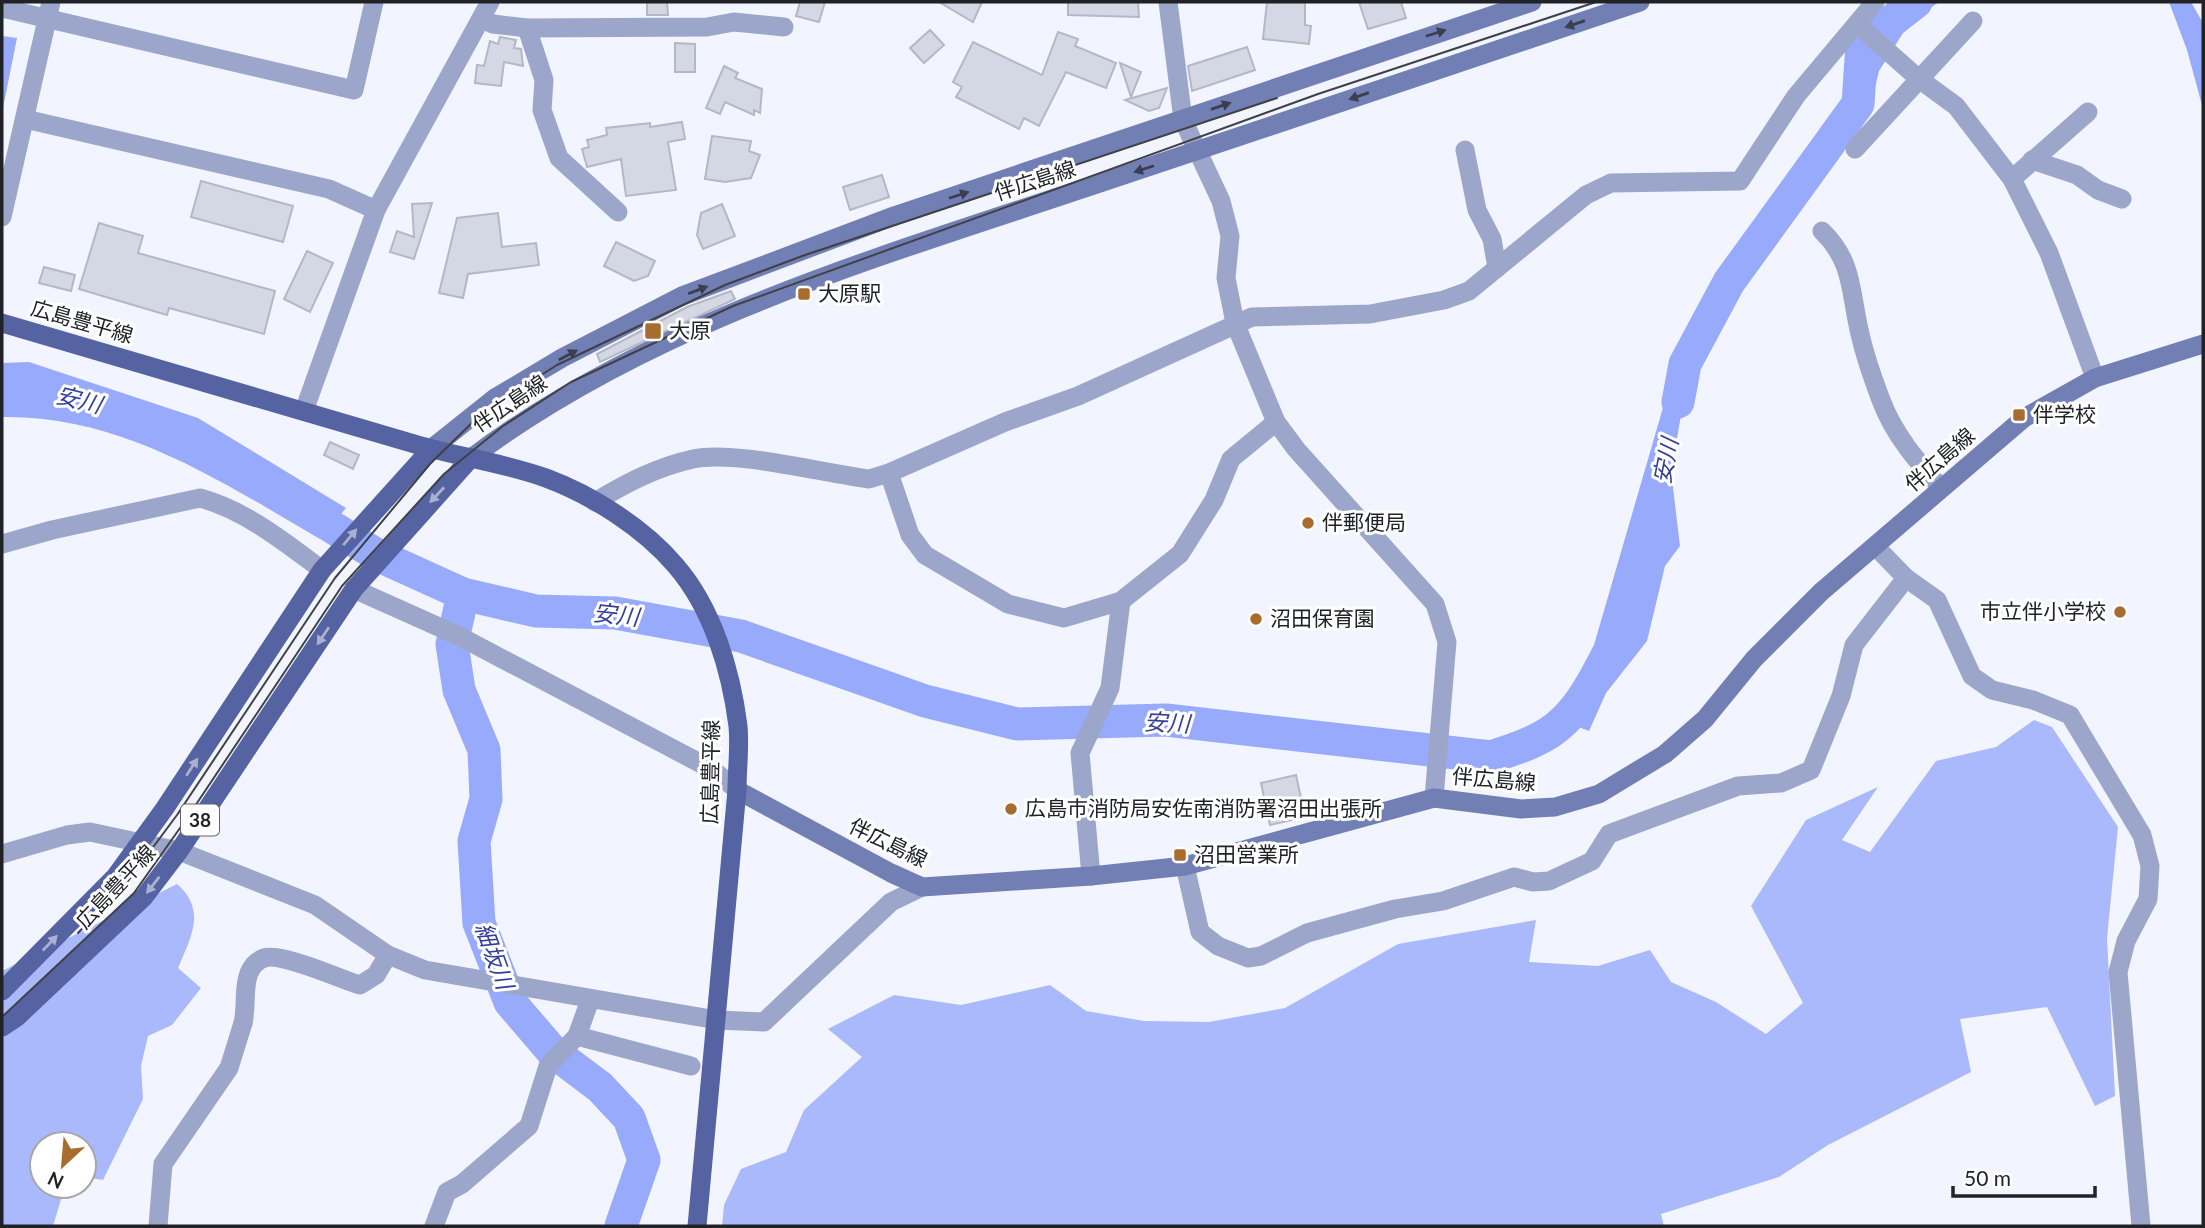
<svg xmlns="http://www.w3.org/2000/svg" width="2205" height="1228" viewBox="0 0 2205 1228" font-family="Lato,'Noto Sans JP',sans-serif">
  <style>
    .forest { fill: #a9b9fb }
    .water { fill: #98aafc }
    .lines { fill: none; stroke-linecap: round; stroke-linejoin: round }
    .river { stroke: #98aafc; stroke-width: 33 }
    .building { fill: #d4d7e4; stroke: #b5b8c4; stroke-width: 2 }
    .minor { stroke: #9ca6ca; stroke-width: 19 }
    .tertiary { stroke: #9ca6ca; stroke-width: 19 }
    .secondary { stroke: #727fb4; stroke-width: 19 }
    .primary { stroke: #5563a2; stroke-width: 19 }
    .tram { stroke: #404146; stroke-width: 2 }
    .oneway { fill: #393e51 }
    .oneway2 { fill: #aab1d0 }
    .poi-dot { fill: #a76c2e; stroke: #fff; stroke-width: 2.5 }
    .labels { text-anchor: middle; stroke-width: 6; stroke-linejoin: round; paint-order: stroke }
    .shield { fill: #fff; stroke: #646467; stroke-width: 2 }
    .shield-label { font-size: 19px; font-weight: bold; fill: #212226 }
    .street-label { font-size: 21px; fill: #212226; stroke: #fff }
    .poi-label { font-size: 21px; fill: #212226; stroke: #fff; text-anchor: start }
    .water-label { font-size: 23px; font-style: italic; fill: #333d9a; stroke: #fff }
  </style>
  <rect width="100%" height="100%" fill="#f2f5ff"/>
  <g class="forest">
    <path d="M2034 720 2052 727 2118 827 2107 938 2115 1096 2095 1106 2047 1007 1960 1019 1971 1072 1828 1145 1779 1177 1661 1214 1664 1226H722L724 1205 741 1169 786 1152 804 1110 862 1057 828 1029 894 995 961 1005 1050 985 1086 1011 1144 1021 1209 1022 1285 1008 1398 944 1536 920 1529 962 1598 966 1650 950 1671 982 1716 1002 1766 1034 1803 1003 1751 906 1806 820 1878 787 1842 840 1870 852 1936 761 1996 747Z"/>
    <path d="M177 884C207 910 191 937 178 968L201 988 172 1025 148 1036 141 1066 143 1099 103 1180 84 1177V1144H42V1186H65L53 1226H2V971Z"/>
  </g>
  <g class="water">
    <path d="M1904 2H1939L1910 22 1879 71 1872 100 1848 97 1852 60Z"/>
    <path d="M2169 2H2191L2203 23V109L2187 50Z"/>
    <path d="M2 36 17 38 2 113Z"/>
    <path d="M1678 356 1696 363 1684 399 1671 471 1680 546 1665 566 1647 641 1606 693 1589 731 1555 718 1594 645Z"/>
    <path d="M29 362 198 418 346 508 320 539C220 481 122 415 2 417V363Z"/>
  </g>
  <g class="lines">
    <g class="river">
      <path d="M1678 402 1685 364 1729 282 1858 104 1862 44 1916 2"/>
      <path d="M292 502 377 555 463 594 536 611 615 613 741 636 925 701 1017 724 1166 720 1491 757C1540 741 1564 732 1591 685"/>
      <path d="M463 594 452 644 459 690 484 750 486 799 474 841 479 923 510 1002 552 1051 600 1087 629 1118 644 1160 621 1226"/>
    </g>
  </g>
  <g class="building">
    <path d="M647 2H667L668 15H647Z"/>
    <path d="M800 2H825L819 22 796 16Z"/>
    <path d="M939 2H982L973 22Z"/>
    <path d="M1068 2H1138L1139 17 1068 15Z"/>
    <path d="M1267 2H1305V25L1311 26 1309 44 1263 39Z"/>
    <path d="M1359 2H1401L1406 18 1368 29Z"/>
    <path d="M930 30 944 45 924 63 910 48Z"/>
    <path d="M1058 32 1078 39 1075 46 1116 63 1106 88 1066 72 1039 126 1024 118 1019 129 956 97 962 87 953 82 973 42 1042 75Z"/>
    <path d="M500 37 516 40 514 48 521 49 523 66 504 62 501 86 475 83 477 65 484 66 490 41 498 44Z"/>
    <path d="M675 43 695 44V72H675Z"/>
    <path d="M1247 47 1255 70 1192 91 1188 66Z"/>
    <path d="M1120 63 1141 72 1131 97Z"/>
    <path d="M724 66 738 73 735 78 762 89 760 113 754 110V115L725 102 720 114 706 108Z"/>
    <path d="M1167 88 1159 108 1149 111 1125 100Z"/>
    <path d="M682 122 685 139 668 142 676 190 626 196 621 159 587 167 582 149 589 147 587 140 607 135 606 128 650 123V127Z"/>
    <path d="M712 136 751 141 749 151 760 155 751 178 725 182 705 179Z"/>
    <path d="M882 175 889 197 850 210 843 187Z"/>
    <path d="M201 181 293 206 283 242 191 217Z"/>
    <path d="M432 203 414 259 390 252 397 231 414 237 412 204Z"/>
    <path d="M722 204 735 236 703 249 697 235 701 213Z"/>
    <path d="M498 213 502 247 536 243 539 265 468 274 463 298 439 293 457 218Z"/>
    <path d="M99 223 143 236 138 253 275 291 264 334 169 308 167 315 79 289Z"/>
    <path d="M616 242 655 261 648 276 634 281 604 266Z"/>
    <path d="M307 251 333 263 310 312 284 299Z"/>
    <path d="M44 267 75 275 71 291 39 283Z"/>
    <path d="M731 291 735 299 600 362 597 354 687 307Z"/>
    <path d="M330 442 359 455 353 469 324 455Z"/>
    <path d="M1296 775 1305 817 1270 825 1261 783Z"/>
  </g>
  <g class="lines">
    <g class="minor">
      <path d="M1168 2 1183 120 1221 201 1230 236 1226 278 1235 323 1276 422 1296 449 1435 604 1447 642 1434 798"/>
      <path d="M2 8 354 90 374 2"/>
      <path d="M482 19 493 24 527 28 707 27 734 22 784 27"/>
      <path d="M1857 24 1919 79 1956 106 2012 179 2049 253 2095 378"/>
      <path d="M527 28 544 80 542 110 559 158 618 212"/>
      <path d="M25 119 329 189 376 210"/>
      <path d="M1855 149 1973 21"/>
      <path d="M1465 150 1477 210 1492 239 1497 268"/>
      <path d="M2032 160 2077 175 2098 190 2122 199"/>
      <path d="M2012 179 2088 112"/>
      <path d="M2 217 51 2"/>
      <path d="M1822 231C1854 262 1850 293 1860 334 1865 356 1873 379 1881 400 1894 435 1917 461 1941 488"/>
      <path d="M304 411 376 210 490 2"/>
      <path d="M889 473 910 535 925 555 1008 604 1064 618 1121 601 1180 554 1214 500 1231 459 1276 422"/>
      <path d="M595 502C626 483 657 467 693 459 734 450 823 473 869 479L889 473 1005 422 1078 396 1252 317 1370 314 1444 300 1469 291 1586 195 1611 183 1740 181 1796 96 1875 2"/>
      <path d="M2 544 52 530 200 498C245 510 286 543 322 570"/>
      <path d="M1875 546 1906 578 1937 600 1972 676 1992 690 2033 700 2070 715 2142 835 2150 866 2148 899 2126 941 2118 972 2141 1226"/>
      <path d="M354 589 459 636 713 770 737 790"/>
      <path d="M1185 866 1200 932 1218 946 1248 958 1261 956 1307 933 1395 909 1443 901 1514 877 1533 882 1549 881 1592 861 1609 834 1738 786 1781 783 1811 770 1841 696 1854 645 1906 578"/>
      <path d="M1091 876 1080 753 1110 688 1121 601"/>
      <path d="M717 1020 764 1022 891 902 922 887"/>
      <path d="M577 1036 590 1000"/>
      <path d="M158 1226 163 1164 229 1068 243 1023"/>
      <path d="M434 1226 447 1192 462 1184 529 1126 548 1066 577 1036 691 1066"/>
    </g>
    <g class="tertiary">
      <path d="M2 854 67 835 90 832 179 851 315 905 388 955 425 970 717 1020"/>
      <path d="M243 1023C247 1007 243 988 249 973 252 966 256 961 264 958 281 952 340 979 360 985L376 975 388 955"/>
    </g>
    <g class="secondary">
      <path d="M431 449 495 398 562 358 682 296 894 216 1532 2"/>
      <path d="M471 458C649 324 872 259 1082 189 1268 128 1454 64 1640 2"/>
      <path d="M737 790 891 873 922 887 1091 876 1185 866 1434 798 1521 809 1555 807 1599 794 1665 754 1705 719 1754 659 1821 592 2024 418 2095 378 2203 344"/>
    </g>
    <g class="primary">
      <path d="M2 323C140 363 279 403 418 445 459 457 505 463 546 478 592 495 644 528 676 566 713 609 731 671 738 726 740 747 737 769 737 790L697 1226"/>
      <path d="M2 991 115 877 165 808 322 570 431 449"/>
      <path d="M2 1027 17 1017 144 897 179 851 354 589 471 458"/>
    </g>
    <g class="tram">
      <path d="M78 933 125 885 177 815 335 578 430 464 484 411 557 365 725 285 805 255 1277 98"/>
      <path d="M2 1017 134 893 185 821 342 586 444 474 503 426 571 382 733 306 1318 94 1596 2"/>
    </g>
  </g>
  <defs><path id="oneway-solid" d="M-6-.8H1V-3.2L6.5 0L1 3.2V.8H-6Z" transform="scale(1.75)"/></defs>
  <g class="oneway">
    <use href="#oneway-solid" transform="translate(1575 24) rotate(161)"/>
    <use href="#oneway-solid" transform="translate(1436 33) rotate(-18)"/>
    <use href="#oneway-solid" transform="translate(1359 96) rotate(161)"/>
    <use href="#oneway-solid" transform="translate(1221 106) rotate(-19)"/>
    <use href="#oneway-solid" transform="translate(1144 169) rotate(162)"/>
    <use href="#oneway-solid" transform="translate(959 195) rotate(-18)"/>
    <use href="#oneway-solid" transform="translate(698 290) rotate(-21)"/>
    <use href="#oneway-solid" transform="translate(568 355) rotate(-28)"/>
  </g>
  <g class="oneway2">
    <use href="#oneway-solid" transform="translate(437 495) rotate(133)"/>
    <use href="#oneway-solid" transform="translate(350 537) rotate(-50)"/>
    <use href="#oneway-solid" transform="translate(323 636) rotate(124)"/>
    <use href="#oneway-solid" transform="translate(192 767) rotate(-57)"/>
    <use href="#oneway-solid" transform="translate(153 885) rotate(128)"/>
    <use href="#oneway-solid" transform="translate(50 943) rotate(-46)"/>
  </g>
  <g class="poi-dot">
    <rect x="797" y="287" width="14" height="14" rx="3.5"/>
    <rect x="644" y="322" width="18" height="18" rx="3.5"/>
    <rect x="2012" y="408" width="14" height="14" rx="3.5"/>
    <circle cx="1308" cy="523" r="7"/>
    <circle cx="2120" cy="612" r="7"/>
    <circle cx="1256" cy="619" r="7"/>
    <circle cx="1011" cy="809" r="7"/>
    <rect x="1173" y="848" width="14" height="14" rx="3.5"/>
  </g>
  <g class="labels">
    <rect class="shield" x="181" y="804.5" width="38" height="31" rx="5"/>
    <g class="shield-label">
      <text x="200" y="827">38</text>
    </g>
    <g class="street-label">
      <text transform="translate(1035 181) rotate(-18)" y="7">伴広島線</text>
      <text transform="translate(82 322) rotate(16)" y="7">広島豊平線</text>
      <text transform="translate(510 404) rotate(-34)" y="7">伴広島線</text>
      <text transform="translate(1940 460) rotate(-41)" y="7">伴広島線</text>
      <text transform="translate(711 772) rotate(-89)" y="7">広島豊平線</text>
      <text transform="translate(1494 780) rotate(5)" y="7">伴広島線</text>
      <text transform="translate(888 843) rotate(26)" y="7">伴広島線</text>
      <text transform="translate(116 887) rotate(-47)" y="7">広島豊平線</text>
    </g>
    <g class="poi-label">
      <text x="818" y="301">大原駅</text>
      <text x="669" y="338">大原</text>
      <text x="2033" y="422">伴学校</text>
      <text x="1322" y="530">伴郵便局</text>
      <text x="2106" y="619" text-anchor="end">市立伴小学校</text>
      <text x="1270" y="626">沼田保育園</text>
      <text x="1025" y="816">広島市消防局安佐南消防署沼田出張所</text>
      <text x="1194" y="862">沼田営業所</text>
    </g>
    <g class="water-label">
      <text transform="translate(79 400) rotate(14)" y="8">安川</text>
      <text transform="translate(1666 461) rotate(-79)" y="8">安川</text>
      <text transform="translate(616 615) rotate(6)" y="8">安川</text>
      <text transform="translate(1167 723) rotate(3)" y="8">安川</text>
      <text transform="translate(494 956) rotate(70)" y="8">細坂川</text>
    </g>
  </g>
  <rect width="2205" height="1228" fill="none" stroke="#212226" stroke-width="7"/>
  <g transform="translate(63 1165) rotate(206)"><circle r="33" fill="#ffffff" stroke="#a6a7a8" stroke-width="2"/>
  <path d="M0-5L12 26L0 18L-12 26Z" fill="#a76c2e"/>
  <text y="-10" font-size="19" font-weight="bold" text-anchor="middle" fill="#212226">N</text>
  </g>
  <path d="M1953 1186v10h142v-10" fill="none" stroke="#212226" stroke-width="3.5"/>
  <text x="1964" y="1186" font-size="21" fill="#212226" stroke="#ffffff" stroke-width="5" paint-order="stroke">50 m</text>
</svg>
